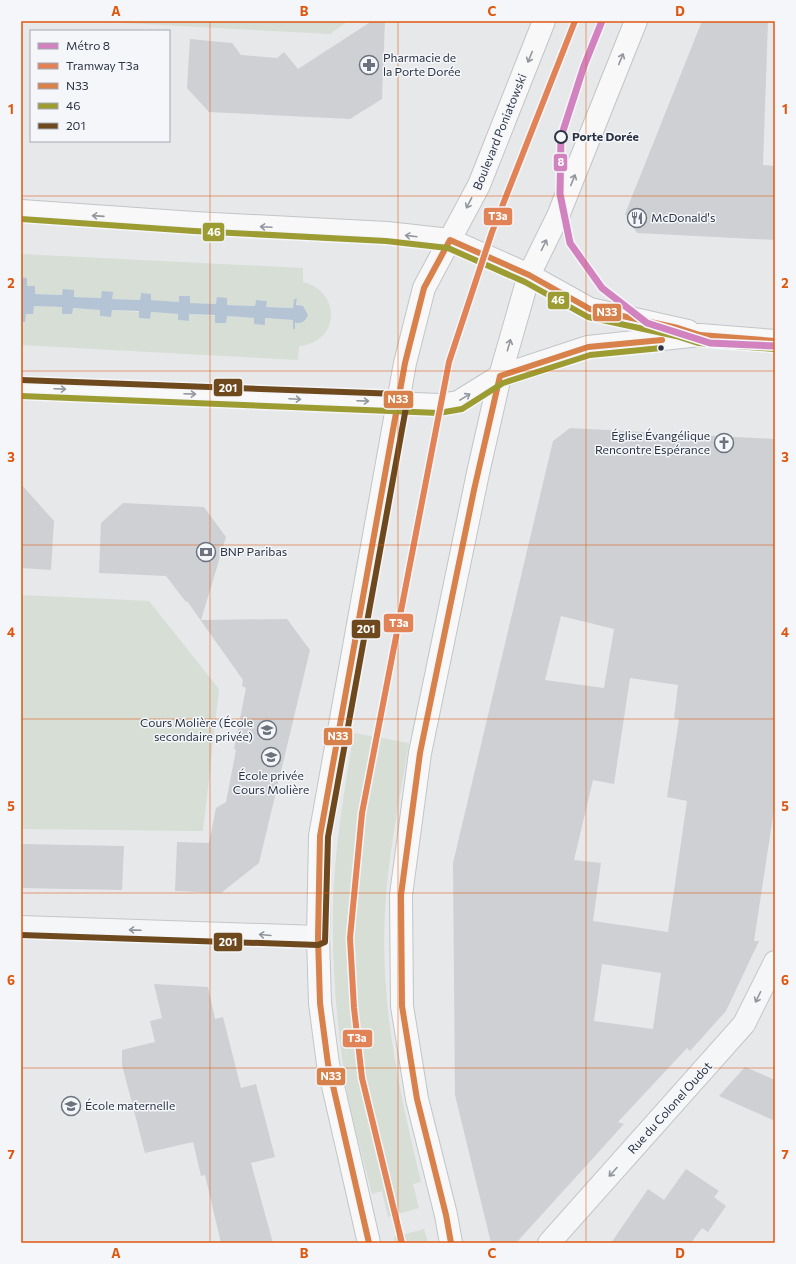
<svg xmlns="http://www.w3.org/2000/svg" width="796" height="1264" viewBox="0 0 796 1264" font-family="Commissioner,sans-serif">
  <style>
    .green { fill: #d6ded6 }
    .water { fill: #b4c4d5 }
    .building { fill: #ced0d3; fill-rule: evenodd }
    .lines { fill: none; stroke-linecap: round; stroke-linejoin: round }
    .minor-casing { stroke: #c4c6c8; stroke-width: 24 }
    .major-casing { stroke: #c2c5c8; stroke-width: 24 }
    .minor { stroke: #f5f6f7; stroke-width: 22 }
    .major { stroke: #f8f8f8; stroke-width: 22 }
    .bus-1-casing { stroke: #f4f6f9; stroke-width: 9 }
    .bus-2-casing { stroke: #f4f6f9; stroke-width: 9 }
    .bus-3-casing { stroke: #f4f6f9; stroke-width: 9 }
    .bus-1 { stroke: #d8814a; stroke-width: 6 }
    .bus-2 { stroke: #9c9c32; stroke-width: 6 }
    .bus-3 { stroke: #6e491e; stroke-width: 6 }
    .tram-1-casing { stroke: #f4f6f9; stroke-width: 9 }
    .tram-1 { stroke: #e28357; stroke-width: 6 }
    .metro-1-casing { stroke: #f4f6f9; stroke-width: 10 }
    .metro-1 { stroke: #d282be; stroke-width: 7 }
    .oneway { stroke: #92969e }
    .oneway2 { stroke: #90959e }
    .grid { fill: none; stroke: #df570f; stroke-width: 1; stroke-opacity: 0.55 }
    .stop-dot { fill: #f4f6f9; stroke: #2b3445; stroke-width: 2 }
    .bus-dot { fill: #2b3445; stroke: #f4f6f9; stroke-width: 1.5 }
    .labels { text-anchor: middle; stroke-width: 3; stroke-linejoin: round; paint-order: stroke }
    .poi-label { font-size: 12px; fill: #2b3445; stroke: #f4f6f9; text-anchor: start }
    .street-label { font-size: 12px; fill: #2b3445; stroke: #f4f6f9 }
    .stop-label { font-size: 12px; font-weight: bold; fill: #2b3445; stroke: #f4f6f9; text-anchor: start }
    .line-badge { stroke: #f4f6f9; stroke-width: 1.5 }
    .badge-label { font-size: 11px; text-anchor: middle; font-weight: bold; fill: #fff }
    .neatline { fill: none; stroke: #df570f; stroke-width: 1.5 }
    .grid-label { font-size: 13px; text-anchor: middle; font-weight: bold; fill: #df570f }
  </style>
  <rect width="100%" height="100%" fill="#e6e8ea"/>
  <g class="green">
    <path d="M87 21H348L330 34Z"/>
    <path d="M21 254 303 268V282C342 292 340 342 299 346L298 360 21 345V322H25V314L34 306 62 307V314L72 308 100 310V316L111 317 112 310 139 312V318L149 319 150 312 178 314V320L188 321 189 314 216 316V323H226V316L254 318 265 325V318L293 320V328H295L297 300H294V308L266 307V301L256 300 255 306 227 305V298H217V304L190 303V296H179V302L151 300 140 294V300L112 299 102 291V298L73 297 63 290V295L34 294 27 286V278L21 277Z"/>
    <path d="M21 595 149 601 219 689 203 831 21 829Z"/>
    <path d="M354 733 409 743C400 798 388 854 385 911 380 1007 399 1089 421 1182L413 1184 419 1208 388 1217 382 1191 372 1194C361 1150 347 1104 342 1058 334 996 330 931 335 868 339 823 346 778 354 733Z"/>
    <path d="M424 1229 428 1243H395L394 1237Z"/>
  </g>
  <path class="water" d="M21 277 27 278V286H35V294L62 295 63 289 74 290V297L101 298 102 291 113 292 112 299 140 300 141 293 151 294V300L179 302V296H190V303L216 304 217 297 227 298V305L255 306 256 300 267 301 266 307 293 308 294 299H297L296 305 303 306 308 315C305 322 302 323 295 323V329H293V320L265 318V325L254 324V318L227 316 226 323H215V315L189 314V321L178 320V314L151 312 150 319 139 318V311L112 310 111 317 100 316V310L73 308 72 314H62V307L34 306 33 314H26L25 322H21Z"/>
  <g class="building">
    <path d="M372 21H385L382 99 350 119 209 112 187 88 190 39 232 43 241 55 277 58 284 52 298 69Z"/>
    <path d="M702 21H768L763 165 775 166V240L637 233 625 214Z"/>
    <path d="M570 428 775 439V803L754 941H759L726 1011 690 1051 687 1048 618 1122 624 1124 516 1243H491L455 1095 453 863 553 441ZM561 616 614 629 604 688 545 680ZM630 678 678 685 674 718 679 719 667 797 687 801 668 932 593 921 601 863 574 860 593 780 614 784ZM602 964 661 973 653 1029 594 1021Z"/>
    <path d="M21 484 54 521 51 570 21 568Z"/>
    <path d="M123 503 204 507 226 537 201 620 287 619 310 650 259 863 221 893 175 891 177 842 209 843 216 808 226 802 236 750 234 749 246 688 242 686 243 680 187 601 186 602 166 576 99 573 101 523Z"/>
    <path d="M21 844 124 846 122 890 21 888Z"/>
    <path d="M154 984 208 987 215 1019 223 1017 241 1088 256 1084 275 1157 251 1163 273 1243H221L205 1175 201 1176 193 1142 145 1153 122 1065V1050L155 1042 150 1021 162 1018Z"/>
    <path d="M745 1067 775 1080V1121L719 1096Z"/>
    <path d="M686 1169 719 1191 714 1197 726 1206 708 1232 702 1228 691 1243H611L648 1189 664 1200Z"/>
  </g>
  <g class="lines">
    <defs>
      <g id="minor">
        <path d="M21 927 318 937"/>
        <path d="M549 1243 744 1024 775 962"/>
      </g>
      <g id="major">
        <path d="M21 211 194 223 387 233 450 240 529 275 590 309 688 331"/>
        <path d="M21 388 439 405 458 402 500 376 588 347 700 335 775 341"/>
        <path d="M369 1243 328 1064 320 1003 318 937 320 836 405 363 424 288 479 185 544 21"/>
        <path d="M451 1243 446 1215 417 1099 402 1006 401 895 420 753 478 473 500 376 529 275 558 216 636 21"/>
      </g>
    </defs>
    <use href="#minor" class="minor-casing"/>
    <use href="#major" class="major-casing"/>
    <use href="#minor" class="minor"/>
    <use href="#major" class="major"/>
    <defs>
      <g id="bus-1">
        <path d="M369 1243 328 1064 320 1003 318 937 320 836 405 363 424 288 450 240 529 275 590 309 678 328 700 335 775 341"/>
        <path d="M451 1243 446 1215 417 1099 402 1006 401 895 420 753 474 490 500 376 588 347 662 340"/>
      </g>
      <g id="bus-2">
        <path d="M21 219 194 231 386 241 448 248 525 282 588 317 676 336 698 343 774 349"/>
        <path d="M21 396 439 413 462 409 503 383 590 355 661 348"/>
      </g>
      <path id="bus-3" d="M21 935 318 945 325 942 328 837 407 402 404 396 399 394 21 380"/>
    </defs>
    <use href="#bus-1" class="bus-1-casing"/>
    <use href="#bus-2" class="bus-2-casing"/>
    <use href="#bus-3" class="bus-3-casing"/>
    <use href="#bus-1" class="bus-1"/>
    <use href="#bus-2" class="bus-2"/>
    <use href="#bus-3" class="bus-3"/>
    <defs>
      <path id="tram-1" d="M402 1243 362 1078 354 1008 350 938 362 813 449 362 492 232 575 21"/>
    </defs>
    <use href="#tram-1" class="tram-1-casing"/>
    <use href="#tram-1" class="tram-1"/>
    <defs>
      <path id="metro-1" d="M602 21 584 66 561 137 560 194 570 243 602 288 647 323 710 343 775 346"/>
    </defs>
    <use href="#metro-1" class="metro-1-casing"/>
    <use href="#metro-1" class="metro-1"/>
  </g>
  <defs><path id="oneway-shaft" d="M-6 0H5M1.5-3L5.5 0L1.5 3" fill="none" stroke-width="1.6" stroke-linecap="round" stroke-linejoin="round"/></defs>
  <g class="oneway">
    <use href="#oneway-shaft" transform="translate(530 57) rotate(112)"/>
    <use href="#oneway-shaft" transform="translate(621 59) rotate(-68)"/>
    <use href="#oneway-shaft" transform="translate(573 180) rotate(-68)"/>
    <use href="#oneway-shaft" transform="translate(469 203) rotate(117)"/>
    <use href="#oneway-shaft" transform="translate(98 216) rotate(-176)"/>
    <use href="#oneway-shaft" transform="translate(266 227) rotate(-177)"/>
    <use href="#oneway-shaft" transform="translate(411 236) rotate(-173)"/>
    <use href="#oneway-shaft" transform="translate(544 245) rotate(-64)"/>
    <use href="#oneway-shaft" transform="translate(509 345) rotate(-74)"/>
    <use href="#oneway-shaft" transform="translate(60 389) rotate(2)"/>
    <use href="#oneway-shaft" transform="translate(190 394) rotate(2)"/>
    <use href="#oneway-shaft" transform="translate(465 397) rotate(-31)"/>
    <use href="#oneway-shaft" transform="translate(295 399) rotate(3)"/>
    <use href="#oneway-shaft" transform="translate(363 401) rotate(2)"/>
  </g>
  <g class="oneway2">
    <use href="#oneway-shaft" transform="translate(135 930) rotate(-178)"/>
    <use href="#oneway-shaft" transform="translate(265 935) rotate(-175)"/>
    <use href="#oneway-shaft" transform="translate(758 997) rotate(116)"/>
    <use href="#oneway-shaft" transform="translate(613 1172) rotate(132)"/>
  </g>
  <path class="grid" d="M210 21V1243M398 21V1243M586 21V1243M21 196H775M21 371H775M21 545H775M21 719H775M21 893H775M21 1068H775"/>
  <defs>
    <symbol id="pharmacy-ring" viewBox="-11 -11 22 22"><circle r="9.5" fill="#f4f6f9" stroke="#6c737f" stroke-width="1.5"/><path d="M-2-6h4v4h4v4h-4v4h-4v-4h-4v-4h4Z" fill="#6c737f"/></symbol>
    <symbol id="restaurant-ring" viewBox="-11 -11 22 22"><circle r="9.5" fill="#f4f6f9" stroke="#6c737f" stroke-width="1.5"/><path d="M-5-6h1v4h1v-4h1v4h1v-4h1v5L-1.5 .5V6h-2V.5L-5-1ZM5-6V6H3V1.5H1.5Q1.5-4 5-6Z" fill="#6c737f"/></symbol>
    <symbol id="church-ring" viewBox="-11 -11 22 22"><circle r="9.5" fill="#f4f6f9" stroke="#6c737f" stroke-width="1.5"/><path d="M-1.2-6h2.4v3.5h3.3v2.4h-3.3V6h-2.4V-.1h-3.3v-2.4h3.3Z" fill="#6c737f"/></symbol>
    <symbol id="bank-ring" viewBox="-11 -11 22 22"><circle r="9.5" fill="#f4f6f9" stroke="#6c737f" stroke-width="1.5"/><path d="M-6-4H6V4H-6ZM0-2.3a2.3 2.3 0 1 0 0 4.6a2.3 2.3 0 1 0 0-4.6Z" fill="#6c737f"/></symbol>
    <symbol id="school-ring" viewBox="-11 -11 22 22"><circle r="9.5" fill="#f4f6f9" stroke="#6c737f" stroke-width="1.5"/><path d="M0-5L7-2L0 1L-7-2ZM-4 1L0 2.5L4 1V4Q0 6-4 4Z" fill="#6c737f"/></symbol>
  </defs>
  <g fill-rule="evenodd">
    <use href="#pharmacy-ring" x="358" y="54" width="22" height="22"/>
    <use href="#restaurant-ring" x="626" y="207" width="22" height="22"/>
    <use href="#church-ring" x="713" y="432" width="22" height="22"/>
    <use href="#bank-ring" x="195" y="541" width="22" height="22"/>
    <use href="#school-ring" x="256" y="719" width="22" height="22"/>
    <use href="#school-ring" x="260" y="746" width="22" height="22"/>
    <use href="#school-ring" x="60" y="1095" width="22" height="22"/>
  </g>
  <circle class="stop-dot" cx="561" cy="137" r="6"/>
  <circle class="bus-dot" cx="661" cy="348" r="3.5"/>
  <g class="labels">
    <g class="poi-label">
      <text x="383" y="62">Pharmacie de<tspan x="383" dy="14">la Porte Dorée</tspan></text>
      <text x="651" y="222">McDonald's</text>
      <text x="710" y="440" text-anchor="end">Église Évangélique<tspan x="710" dy="14">Rencontre Espérance</tspan></text>
      <text x="220" y="556">BNP Paribas</text>
      <text x="253" y="727" text-anchor="end">Cours Molière (École<tspan x="253" dy="14">secondaire privée)</tspan></text>
      <text x="271" y="780" text-anchor="middle">École privée<tspan x="271" dy="14">Cours Molière</tspan></text>
      <text x="85" y="1110">École maternelle</text>
    </g>
    <g class="street-label">
      <text transform="translate(500 132) rotate(-68)" y="4">Boulevard Poniatowski</text>
      <text transform="translate(670 1108) rotate(-48)" y="4">Rue du Colonel Oudot</text>
    </g>
    <g class="stop-label">
      <text x="572" y="141">Porte Dorée</text>
    </g>
  </g>
  <g class="line-badge">
    <rect x="553" y="153" width="15" height="19" rx="4" fill="#d282be"/>
    <rect x="483" y="207" width="30" height="19" rx="4" fill="#e28357"/>
    <rect x="202" y="222" width="23" height="20" rx="4" fill="#9c9c32"/>
    <rect x="547" y="291" width="23" height="19" rx="4" fill="#9c9c32"/>
    <rect x="592" y="303" width="30" height="19" rx="4" fill="#d8814a"/>
    <rect x="213" y="378" width="30" height="19" rx="4" fill="#6e491e"/>
    <rect x="383" y="390" width="31" height="19" rx="4" fill="#d8814a"/>
    <rect x="383" y="613" width="31" height="20" rx="4" fill="#e28357"/>
    <rect x="351" y="619" width="30" height="20" rx="4" fill="#6e491e"/>
    <rect x="323" y="727" width="30" height="19" rx="4" fill="#d8814a"/>
    <rect x="213" y="932" width="30" height="20" rx="4" fill="#6e491e"/>
    <rect x="342" y="1029" width="31" height="19" rx="4" fill="#e28357"/>
    <rect x="316" y="1067" width="30" height="19" rx="4" fill="#d8814a"/>
  </g>
  <g class="badge-label">
    <text x="561" y="166">8</text>
    <text x="498" y="220">T3a</text>
    <text x="214" y="236">46</text>
    <text x="558" y="304">46</text>
    <text x="607" y="316">N33</text>
    <text x="228" y="392">201</text>
    <text x="398" y="403">N33</text>
    <text x="399" y="627">T3a</text>
    <text x="366" y="633">201</text>
    <text x="338" y="740">N33</text>
    <text x="228" y="946">201</text>
    <text x="357" y="1042">T3a</text>
    <text x="331" y="1080">N33</text>
  </g>
  <rect width="796" height="1264" fill="none" stroke="#f4f6f9" stroke-width="44"/>
  <rect x="30" y="30" width="140" height="112" fill="#f4f6f9" stroke="#a4a8b1"/>
  <rect x="38" y="43" width="20" height="6" fill="#d282be" stroke="#a4a8b1"/>
  <text x="66" y="50" font-size="12" fill="#2b3445">Métro 8</text>
  <rect x="38" y="63" width="20" height="6" fill="#e28357" stroke="#a4a8b1"/>
  <text x="66" y="70" font-size="12" fill="#2b3445">Tramway T3a</text>
  <rect x="38" y="83" width="20" height="6" fill="#d8814a" stroke="#a4a8b1"/>
  <text x="66" y="90" font-size="12" fill="#2b3445">N33</text>
  <rect x="38" y="103" width="20" height="6" fill="#9c9c32" stroke="#a4a8b1"/>
  <text x="66" y="110" font-size="12" fill="#2b3445">46</text>
  <rect x="38" y="123" width="20" height="6" fill="#6e491e" stroke="#a4a8b1"/>
  <text x="66" y="130" font-size="12" fill="#2b3445">201</text>
  <rect x="22" y="22" width="752" height="1220" class="neatline"/>
  <g class="grid-label">
    <text x="116" y="16">A</text>
    <text x="304" y="16">B</text>
    <text x="492" y="16">C</text>
    <text x="680" y="16">D</text>
    <text x="11" y="114">1</text>
    <text x="785" y="114">1</text>
    <text x="11" y="288">2</text>
    <text x="785" y="288">2</text>
    <text x="11" y="462">3</text>
    <text x="785" y="462">3</text>
    <text x="11" y="637">4</text>
    <text x="785" y="637">4</text>
    <text x="11" y="811">5</text>
    <text x="785" y="811">5</text>
    <text x="11" y="985">6</text>
    <text x="785" y="985">6</text>
    <text x="11" y="1159">7</text>
    <text x="785" y="1159">7</text>
    <text x="116" y="1258">A</text>
    <text x="304" y="1258">B</text>
    <text x="492" y="1258">C</text>
    <text x="680" y="1258">D</text>
  </g>
</svg>
